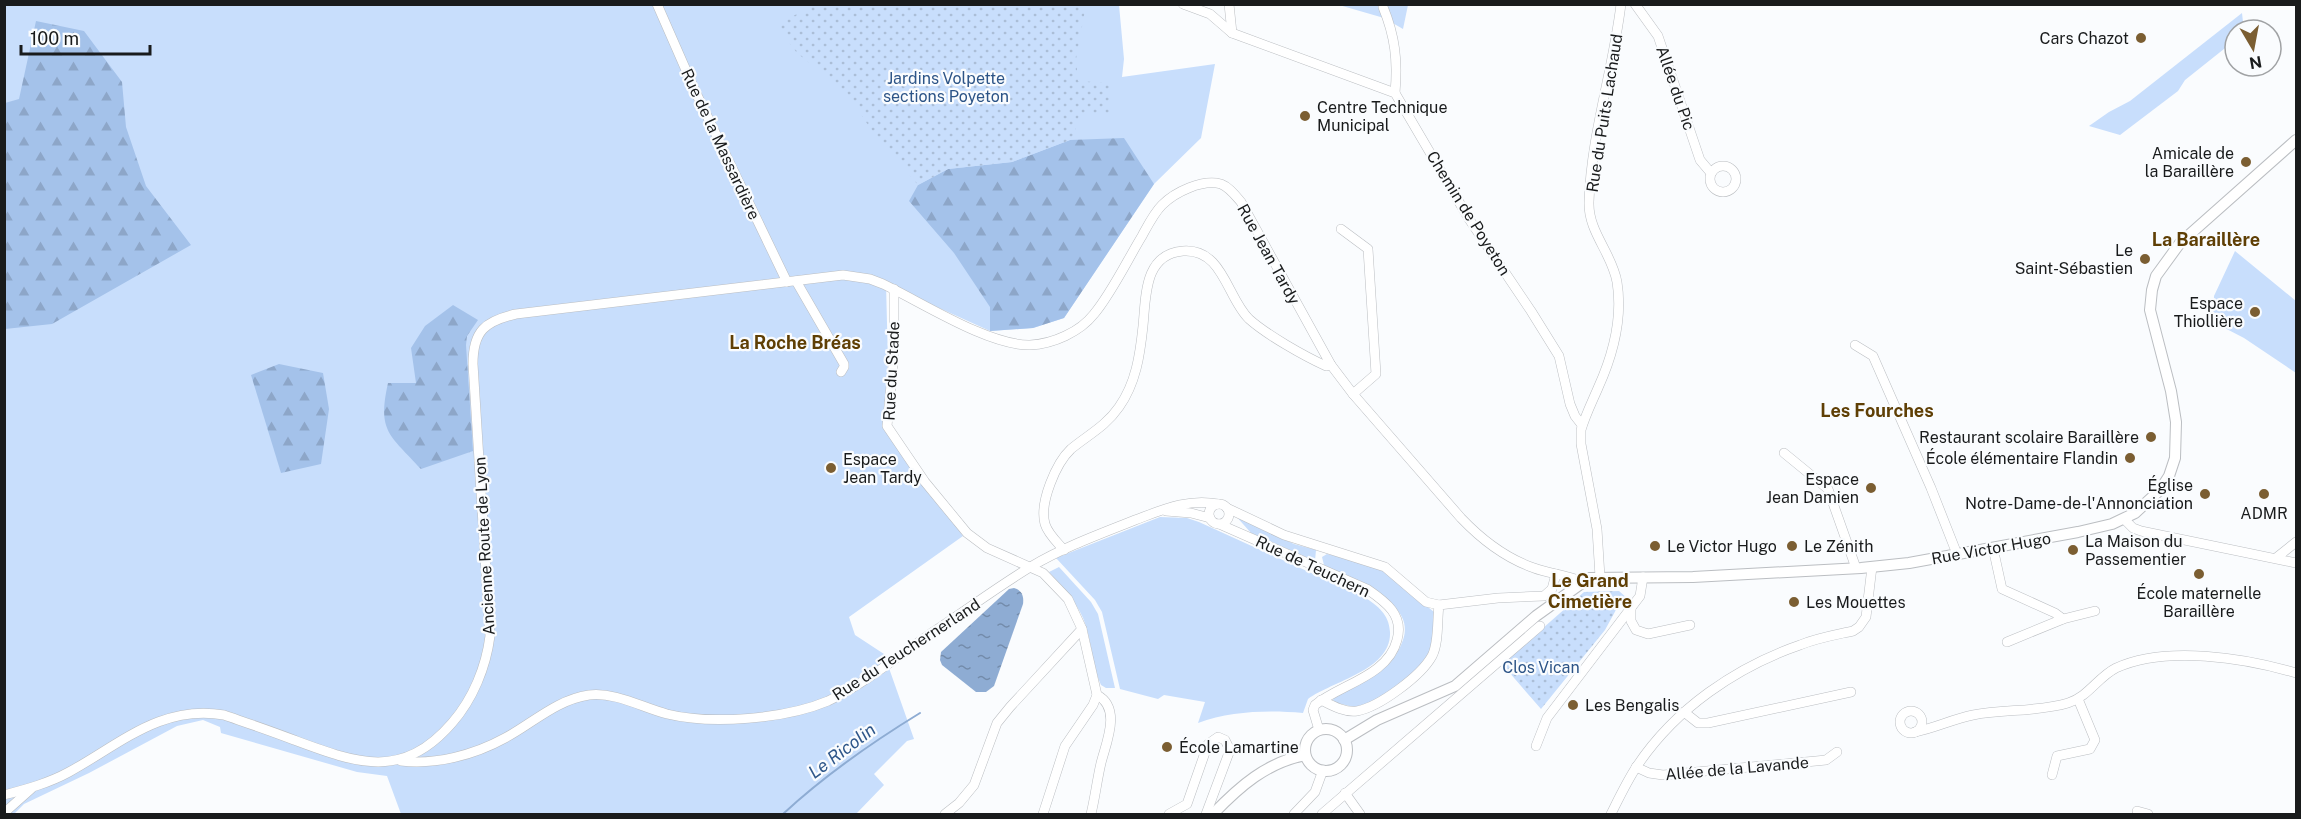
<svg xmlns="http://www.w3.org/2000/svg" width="2301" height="819" viewBox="0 0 2301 819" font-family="'Public Sans',sans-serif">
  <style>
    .grass { fill: #c8defc }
    .forest { fill: url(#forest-firs) }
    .park { fill: url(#park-dots) }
    .water { fill: url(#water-ripples) }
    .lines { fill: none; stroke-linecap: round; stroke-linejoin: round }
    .stream { stroke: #8eacd3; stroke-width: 2 }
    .minor-casing { stroke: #bbbec2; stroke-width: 10 }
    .major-casing { stroke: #bbbec2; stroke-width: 12 }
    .minor { stroke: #fff; stroke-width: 9 }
    .major { stroke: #fff; stroke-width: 10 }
    .poi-dot { fill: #7b5e32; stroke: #fafcfe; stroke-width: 2 }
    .labels { text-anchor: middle; stroke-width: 4.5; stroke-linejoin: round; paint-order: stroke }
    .poi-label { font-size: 16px; fill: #191b1c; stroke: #fafcfe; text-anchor: end }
    .park-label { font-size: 16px; fill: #2c5487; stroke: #fafcfe }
    .street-label { font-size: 16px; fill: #191b1c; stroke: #fafcfe }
    .neighbourhood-label { font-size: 18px; font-weight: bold; fill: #5f3f05; stroke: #fafcfe }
    .water-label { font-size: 18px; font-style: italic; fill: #2f578a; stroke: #fafcfe }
  </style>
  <defs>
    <pattern id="forest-firs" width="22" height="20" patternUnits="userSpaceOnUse" patternTransform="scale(1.5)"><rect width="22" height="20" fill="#a4c2ea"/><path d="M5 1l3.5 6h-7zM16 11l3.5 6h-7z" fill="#8da6c8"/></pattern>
    <pattern id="park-dots" width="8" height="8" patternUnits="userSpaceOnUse" patternTransform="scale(1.5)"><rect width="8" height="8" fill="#c8defc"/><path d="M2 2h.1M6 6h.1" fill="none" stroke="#abbed7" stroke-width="1.8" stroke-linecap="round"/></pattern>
    <pattern id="water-ripples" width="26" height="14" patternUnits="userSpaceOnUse" patternTransform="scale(1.5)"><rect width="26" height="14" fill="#8eacd3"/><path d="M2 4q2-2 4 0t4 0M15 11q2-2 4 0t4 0" fill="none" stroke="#738baa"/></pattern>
  </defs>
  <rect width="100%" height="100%" fill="#fafcfe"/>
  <g class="grass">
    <path d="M5 5H1119L1124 59 1122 77 1215 64 1201 138 1154 184 1064 318 1033 328 990 331 886 284 888 362 883 426 963 536 849 617 855 635 884 654 914 739 907 741 874 774 884 785 856 814H401L387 776 357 772 221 733 220 727 203 720 177 726 89 773 24 804 14 814H5Z"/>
    <path d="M1339 5H1408L1403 29 1384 18Z"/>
    <path d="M2242 13 2243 22 2239 30H2235L2234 41 2185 80 2178 91 2120 135 2089 126 2109 112 2130 101Z"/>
    <path d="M2235 251 2296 301V373L2244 338 2213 322 2214 296Z"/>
    <path d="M1235 515 1294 544 1316 550 1315 561 1251 533Z"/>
    <path d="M1160 517 1187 518 1199 522 1364 597C1378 606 1389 614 1390 632 1392 670 1333 681 1308 699L1303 713C1268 710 1231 711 1198 723L1205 702 1164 695 1158 699 1120 689 1102 612 1095 600 1056 558Z"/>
    <path d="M1327 554 1357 561 1381 569 1434 612 1432 648 1418 669 1388 694 1357 708 1334 702 1333 699C1350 686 1372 680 1388 665 1394 659 1398 652 1401 645 1423 602 1350 582 1324 565L1322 557Z"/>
    <path d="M1059 567 1091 602 1098 614 1115 688H1106L1101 685C1092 666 1092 645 1086 626 1079 604 1064 589 1049 572Z"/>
  </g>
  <g class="forest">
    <path d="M36 21 84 31 122 82 126 127 146 186 191 245 52 324 5 329V103L19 99Z"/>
    <path d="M1124 138 1154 184 1064 318 1033 328 990 331V307L954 253 909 201 918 185 948 169 1012 162 1070 140Z"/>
    <path d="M453 305 478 320 467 336 466 345 473 451 421 469C390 435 377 432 388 383H416L411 348 425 326Z"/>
    <path d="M279 364 323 373 329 409 321 464 281 473 251 375Z"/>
  </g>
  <g class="park">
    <path d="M814 5H1086L1076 59 1078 81 1110 83 1109 115H1079L1075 132 1070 140 1012 162 948 169 918 185 870 128 847 93 797 53 776 25Z"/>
    <path d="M1619 591 1628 599 1617 608 1605 630 1541 709 1502 664 1584 592Z"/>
  </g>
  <path class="water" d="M1014 588C1022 590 1024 596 1023 604L994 686 986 692H976L942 665 940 660 941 652 1009 589Z"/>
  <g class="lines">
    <path class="stream" d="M783 814C825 775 871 743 920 713"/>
    <defs>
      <g id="minor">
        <path d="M657 4 696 93 787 282"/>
        <path d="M1183 4 1210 14 1232 33 1395 93 1469 219 1531 311 1559 356 1570 404 1575 416 1582 425"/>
        <path d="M1229 4 1232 33"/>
        <path d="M1635 4 1658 36 1700 160 1711 173"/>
        <path d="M1383 7C1395 36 1398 61 1395 93"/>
        <circle cx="1723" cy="179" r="13"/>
        <path d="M1341 229 1368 249 1376 374 1353 394"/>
        <path d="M796 281 844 364V367L841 372"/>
        <path d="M894 289V355L887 426 925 482 967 533 987 548 1043 573 1068 599 1082 629 1097 695 1093 705 1065 746 1043 814"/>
        <path d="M1855 345 1873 356 1931 488 1957 554"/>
        <path d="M1784 453 1828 489 1856 568"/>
        <circle cx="1219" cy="514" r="10"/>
        <path d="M1227 508 1284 535 1385 567 1426 602 1439 605"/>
        <path d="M1166 511 1191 513 1210 518"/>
        <path d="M2124 519 2133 528 2141 531 2296 563"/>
        <path d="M1219 524 1367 589C1386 602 1404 615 1397 640 1388 676 1341 684 1315 705L1313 710 1319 730"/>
        <path d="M1993 548 2002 589 2055 613 2063 619"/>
        <path d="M1064 550C1057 542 1048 534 1045 524 1039 503 1056 463 1071 449 1088 435 1106 426 1119 407 1136 383 1140 355 1143 326 1146 296 1144 254 1183 251 1223 248 1227 298 1249 319 1267 335 1304 356 1326 366L1331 365"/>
        <path d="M2276 558 2296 542"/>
        <path d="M1600 577 1597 529 1581 444V430C1585 416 1592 402 1598 388 1613 355 1623 319 1617 282 1612 253 1588 232 1589 202 1591 135 1613 71 1621 4"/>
        <path d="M1631 608V621L1636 630 1648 634 1690 625"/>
        <path d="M2007 642 2063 619 2095 611"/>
        <path d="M1321 700C1331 705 1345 713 1357 711 1379 707 1421 676 1432 656 1439 643 1437 620 1439 605L1498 598 1544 596 1552 589 1556 574"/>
        <circle cx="1911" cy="722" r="11"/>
        <path d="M1684 712 1698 723H1708L1851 692"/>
        <path d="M1915 732C1935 728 1953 719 1973 715 2004 709 2038 712 2068 703 2088 697 2098 677 2116 668 2166 645 2245 658 2296 673"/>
        <path d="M1536 746 1547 718 1640 596 1643 577"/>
        <path d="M401 761C436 765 474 755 505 738 533 723 556 700 589 695 616 692 641 707 667 714 712 725 785 719 828 701 864 684 897 657 930 634 964 612 997 587 1032 566 1064 547 1100 534 1135 520 1162 510 1188 498 1218 504"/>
        <path d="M1636 767 1649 773 1663 775 1816 761 1826 760 1837 752"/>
        <path d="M2052 775 2057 756 2090 749 2095 740 2078 699"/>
        <path d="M1345 793 1360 814"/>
        <path d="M4 795C27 789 49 783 69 772 120 744 162 704 224 715 247 723 271 731 294 740 356 763 402 781 452 723 473 699 486 667 490 636L473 364C473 331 485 321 516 314L843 275 870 279 883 284C921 302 989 346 1030 345 1053 344 1080 332 1094 314 1111 294 1128 259 1142 236 1148 225 1154 213 1162 205 1175 192 1202 179 1221 184 1229 187 1235 195 1241 202L1331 365 1353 394 1461 518C1482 540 1505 558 1534 568 1547 573 1561 574 1575 579L1579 583"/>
        <path d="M2137 811 2148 814"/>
        <path d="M4 813 31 789"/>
        <path d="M945 814 959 803 974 785 997 723 1010 707 1082 629"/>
        <path d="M1091 814C1095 798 1097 780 1101 763 1106 743 1122 708 1097 695"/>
        <path d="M1169 814 1187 804 1208 744 1218 737 1225 740 1230 750 1206 814"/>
        <path d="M1294 814 1315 792 1323 770"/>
        <path d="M1322 814 1540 626"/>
        <path d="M1611 814C1619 798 1627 781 1637 766 1675 709 1736 667 1800 645 1817 638 1835 635 1853 631L1859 627 1866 617 1872 567"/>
      </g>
      <g id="major">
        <circle cx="1326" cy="750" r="21"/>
        <path d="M1344 740 1377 720 1455 686 1536 616 1589 578 1693 577 1861 568 1909 563 2078 532 2112 524 2135 513 2160 490 2169 476 2175 458 2176 422 2171 391 2150 310 2152 290 2156 276 2180 243 2296 140"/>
        <path d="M1213 814C1240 786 1266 763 1305 755"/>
      </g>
    </defs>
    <use href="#minor" class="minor-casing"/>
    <use href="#major" class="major-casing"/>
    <use href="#minor" class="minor"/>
    <use href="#major" class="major"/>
  </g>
  <g class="poi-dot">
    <circle cx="2141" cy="38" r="6"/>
    <circle cx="1305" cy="116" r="6"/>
    <circle cx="2246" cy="162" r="6"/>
    <circle cx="2145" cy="259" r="6"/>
    <circle cx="2255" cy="312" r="6"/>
    <circle cx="2151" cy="437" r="6"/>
    <circle cx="2130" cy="458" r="6"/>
    <circle cx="831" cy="468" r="6"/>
    <circle cx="1871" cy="488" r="6"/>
    <circle cx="2205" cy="494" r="6"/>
    <circle cx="2264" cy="494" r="6"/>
    <circle cx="1655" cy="546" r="6"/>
    <circle cx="1792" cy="546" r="6"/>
    <circle cx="2073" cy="550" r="6"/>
    <circle cx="2199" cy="574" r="6"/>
    <circle cx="1794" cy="602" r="6"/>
    <circle cx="1573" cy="705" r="6"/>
    <circle cx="1167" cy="747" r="6"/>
  </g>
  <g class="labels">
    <g class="poi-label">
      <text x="2129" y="44">Cars Chazot</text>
      <text x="1317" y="113" text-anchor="start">Centre Technique<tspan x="1317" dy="18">Municipal</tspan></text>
      <text x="2234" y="159">Amicale de<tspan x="2234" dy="18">la Baraillère</tspan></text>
      <text x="2133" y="256">Le<tspan x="2133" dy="18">Saint-Sébastien</tspan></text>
      <text x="2243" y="309">Espace<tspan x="2243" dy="18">Thiollière</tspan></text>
      <text x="2139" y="443">Restaurant scolaire Baraillère</text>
      <text x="2118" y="464">École élémentaire Flandin</text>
      <text x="843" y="465" text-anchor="start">Espace<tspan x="843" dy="18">Jean Tardy</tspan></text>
      <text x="1859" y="485">Espace<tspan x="1859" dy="18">Jean Damien</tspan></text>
      <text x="2193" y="491">Église<tspan x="2193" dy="18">Notre-Dame-de-l'Annonciation</tspan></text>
      <text x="2264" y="519" text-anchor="middle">ADMR</text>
      <text x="2085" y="547" text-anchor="start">La Maison du<tspan x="2085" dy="18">Passementier</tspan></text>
      <text x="1667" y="552" text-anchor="start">Le Victor Hugo</text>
      <text x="1804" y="552" text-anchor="start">Le Zénith</text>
      <text x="2199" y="599" text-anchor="middle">École maternelle<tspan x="2199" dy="18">Baraillère</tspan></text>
      <text x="1806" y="608" text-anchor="start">Les Mouettes</text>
      <text x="1585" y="711" text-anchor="start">Les Bengalis</text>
      <text x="1179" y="753" text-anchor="start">École Lamartine</text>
    </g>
    <g class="park-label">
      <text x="946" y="84">Jardins Volpette<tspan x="946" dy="18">sections Poyeton</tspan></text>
      <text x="1541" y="673">Clos Vican</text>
    </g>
    <g class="street-label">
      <text transform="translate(1676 88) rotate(71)" y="6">Allée du Pic</text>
      <text transform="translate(1604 113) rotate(-81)" y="6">Rue du Puits Lachaud</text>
      <text transform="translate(721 144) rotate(65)" y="6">Rue de la Massardière</text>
      <text transform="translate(1469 213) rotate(58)" y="6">Chemin de Poyeton</text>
      <text transform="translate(1269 254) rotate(61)" y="6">Rue Jean Tardy</text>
      <text transform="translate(891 371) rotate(-87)" y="6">Rue du Stade</text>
      <text transform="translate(484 546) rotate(-93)" y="6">Ancienne Route de Lyon</text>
      <text transform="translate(1991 548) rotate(-10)" y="6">Rue Victor Hugo</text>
      <text transform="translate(1313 566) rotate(25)" y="6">Rue de Teuchern</text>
      <text transform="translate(906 649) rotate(-33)" y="6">Rue du Teuchernerland</text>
      <text transform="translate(1737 768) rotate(-5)" y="6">Allée de la Lavande</text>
    </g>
    <g class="neighbourhood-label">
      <text x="2206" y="246">La Baraillère</text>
      <text x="795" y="349">La Roche Bréas</text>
      <text x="1877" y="417">Les Fourches</text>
      <text x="1590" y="587">Le Grand<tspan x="1590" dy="21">Cimetière</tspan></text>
    </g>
    <g class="water-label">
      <text transform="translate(842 751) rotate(-37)" y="6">Le Ricolin</text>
    </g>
  </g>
  <rect width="2301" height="819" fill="none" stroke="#191b1c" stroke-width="12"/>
  <g transform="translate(2253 48) rotate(170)"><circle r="28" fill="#fafcfe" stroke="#a0a2a4" stroke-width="1.5"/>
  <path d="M0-4.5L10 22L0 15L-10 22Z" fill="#7b5e32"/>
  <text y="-9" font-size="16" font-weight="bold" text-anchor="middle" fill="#191b1c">N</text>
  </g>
  <path d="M21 45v9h129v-9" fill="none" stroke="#191b1c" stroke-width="3"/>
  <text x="30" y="45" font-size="18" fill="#191b1c" stroke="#fafcfe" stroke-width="4.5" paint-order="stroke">100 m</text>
</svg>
